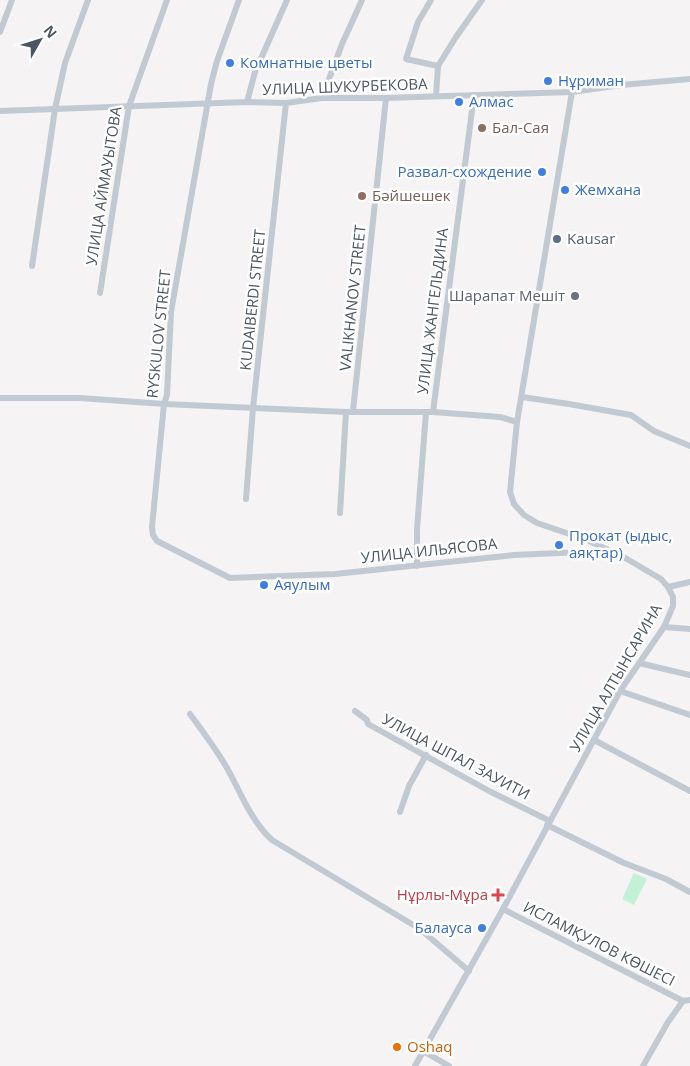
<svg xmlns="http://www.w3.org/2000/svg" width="690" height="1066" viewBox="0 0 690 1066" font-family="'Open Sans',sans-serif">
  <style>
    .green { fill: #c3f1d5 }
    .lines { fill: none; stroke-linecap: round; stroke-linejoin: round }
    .minor { stroke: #c1cad2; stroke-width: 6 }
    .shop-dot { fill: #3f7fe0; stroke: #fff; stroke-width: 2 }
    .education-dot { fill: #8d6e63; stroke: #fff; stroke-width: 2 }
    .service-dot { fill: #5c6f8a; stroke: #fff; stroke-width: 2 }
    .worship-dot { fill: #6b7280; stroke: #fff; stroke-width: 2 }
    .health-dot { fill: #e0444e; stroke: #fff; stroke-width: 2 }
    .food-dot { fill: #e8710a; stroke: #fff; stroke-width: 2 }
    .labels { text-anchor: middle; stroke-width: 5; stroke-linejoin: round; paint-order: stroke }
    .shop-label { font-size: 15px; fill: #366cbe; stroke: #fff; text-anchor: start }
    .street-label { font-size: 15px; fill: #4a5661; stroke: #fff }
    .education-label { font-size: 15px; fill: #785e54; stroke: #fff; text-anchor: start }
    .service-label { font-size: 15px; fill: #4e5e75; stroke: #fff; text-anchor: start }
    .worship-label { font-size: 15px; fill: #5b616d; stroke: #fff; text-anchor: end }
    .health-label { font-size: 15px; fill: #be3a42; stroke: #fff; text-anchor: end }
    .food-label { font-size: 15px; fill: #c56008; stroke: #fff; text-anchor: start }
  </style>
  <rect width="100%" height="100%" fill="#f5f3f3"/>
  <path class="green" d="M634 873 647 879 634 905 622 899Z"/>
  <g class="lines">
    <g class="minor">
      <path d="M239 0 217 61 211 84 171 312 167 395 164 404 152 527 153 535 157 541 230 578 335 574 514 555 606 551"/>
      <path d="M431 0 418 22 406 59 438 66"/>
      <path d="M0 32 12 0"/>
      <path d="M436 96 438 66 456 37 482 0"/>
      <path d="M322 98 342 44 362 0"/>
      <path d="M247 102 255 72 287 0"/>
      <path d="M0 111 247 102 286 103 322 98H386L572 92 621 85 690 79"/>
      <path d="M32 266 55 109 65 63 88 0"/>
      <path d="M100 293 129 106 167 0"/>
      <path d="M522 397 569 404 631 415 654 431 690 446"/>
      <path d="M0 398H80L164 404 346 412H433L500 417 517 422"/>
      <path d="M353 411 386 98"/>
      <path d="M433 412 474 95"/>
      <path d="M246 499 253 408 286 103"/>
      <path d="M340 513 346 412"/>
      <path d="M417 566V529L426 412"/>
      <path d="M668 587 690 582"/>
      <path d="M664 627 690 629"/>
      <path d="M639 663 690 675"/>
      <path d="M620 691 690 715"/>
      <path d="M355 711 367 720 368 724 489 791 550 821"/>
      <path d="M190 714C203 732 216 749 227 768 241 793 251 821 272 840L420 929 469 971"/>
      <path d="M594 740 690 791"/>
      <path d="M400 812 409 786 426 755"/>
      <path d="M547 825 624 863 666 879 690 892"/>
      <path d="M503 909 683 1001"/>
      <path d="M423 1051 449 1066"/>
      <path d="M415 1066 503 909 620 691 664 627 673 606V597L668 587 661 579 627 559 587 540 537 523 524 515 514 504 510 492 517 422 572 92"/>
      <path d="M643 1066 668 1022 683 1001 690 1000"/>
    </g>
  </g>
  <g class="shop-dot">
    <circle cx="230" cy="63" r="5"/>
    <circle cx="548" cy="81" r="5"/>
    <circle cx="459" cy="102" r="5"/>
    <circle cx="542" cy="172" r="5"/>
    <circle cx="565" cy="190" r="5"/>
    <circle cx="559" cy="545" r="5"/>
    <circle cx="264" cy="585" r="5"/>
    <circle cx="482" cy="928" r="5"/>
  </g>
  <g class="education-dot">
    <circle cx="482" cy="128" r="5"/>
    <circle cx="362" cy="196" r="5"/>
  </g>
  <circle class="service-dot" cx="557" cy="239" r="5"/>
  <circle class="worship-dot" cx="575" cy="296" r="5"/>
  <path class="health-dot" d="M495.5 887.5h5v5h5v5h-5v5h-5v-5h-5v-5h5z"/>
  <circle class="food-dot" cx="397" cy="1047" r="5"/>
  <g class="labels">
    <g class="shop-label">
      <text x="240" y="68">Комнатные цветы</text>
      <text x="558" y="86">Нұриман</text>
      <text x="469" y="107">Алмас</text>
      <text x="532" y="177" text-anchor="end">Развал-схождение</text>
      <text x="575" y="195">Жемхана</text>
      <text x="569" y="541">Прокат (ыдыс,<tspan x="569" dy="17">аяқтар)</tspan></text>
      <text x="274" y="590">Аяулым</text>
      <text x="472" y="933" text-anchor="end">Балауса</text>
    </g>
    <g class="street-label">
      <text transform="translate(345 87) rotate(-2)" y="5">УЛИЦА ШУКУРБЕКОВА</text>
      <text transform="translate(104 186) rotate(-81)" y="5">УЛИЦА АЙМАУЫТОВА</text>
      <text transform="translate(353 298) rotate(-84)" y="5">VALIKHANOV STREET</text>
      <text transform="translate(253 300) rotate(-84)" y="5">KUDAIBERDI STREET</text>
      <text transform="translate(433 311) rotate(-83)" y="5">УЛИЦА ЖАНГЕЛЬДИНА</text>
      <text transform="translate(159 334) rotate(-84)" y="5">RYSKULOV STREET</text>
      <text transform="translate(429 551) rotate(-6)" y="5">УЛИЦА ИЛЬЯСОВА</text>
      <text transform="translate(616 678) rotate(-60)" y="5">УЛИЦА АЛТЫНСАРИНА</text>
      <text transform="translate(456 757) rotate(28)" y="5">УЛИЦА ШПАЛ ЗАУИТИ</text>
      <text transform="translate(599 944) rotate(27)" y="5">ИСЛАМҚУЛОВ КӨШЕСІ</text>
    </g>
    <g class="education-label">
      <text x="492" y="133">Бал-Сая</text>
      <text x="372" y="201">Бәйшешек</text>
    </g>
    <g class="service-label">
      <text x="567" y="244">Kausar</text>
    </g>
    <g class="worship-label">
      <text x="565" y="301">Шарапат Мешіт</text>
    </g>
    <g class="health-label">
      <text x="488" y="900">Нұрлы-Мұра</text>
    </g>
    <g class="food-label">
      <text x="407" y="1052">Oshaq</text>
    </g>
  </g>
  <g transform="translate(40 40) rotate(51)" stroke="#ffffff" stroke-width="4" paint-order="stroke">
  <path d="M0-4L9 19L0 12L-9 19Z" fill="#4a5661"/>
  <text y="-8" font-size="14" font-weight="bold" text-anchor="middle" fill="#4a5661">N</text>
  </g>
</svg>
